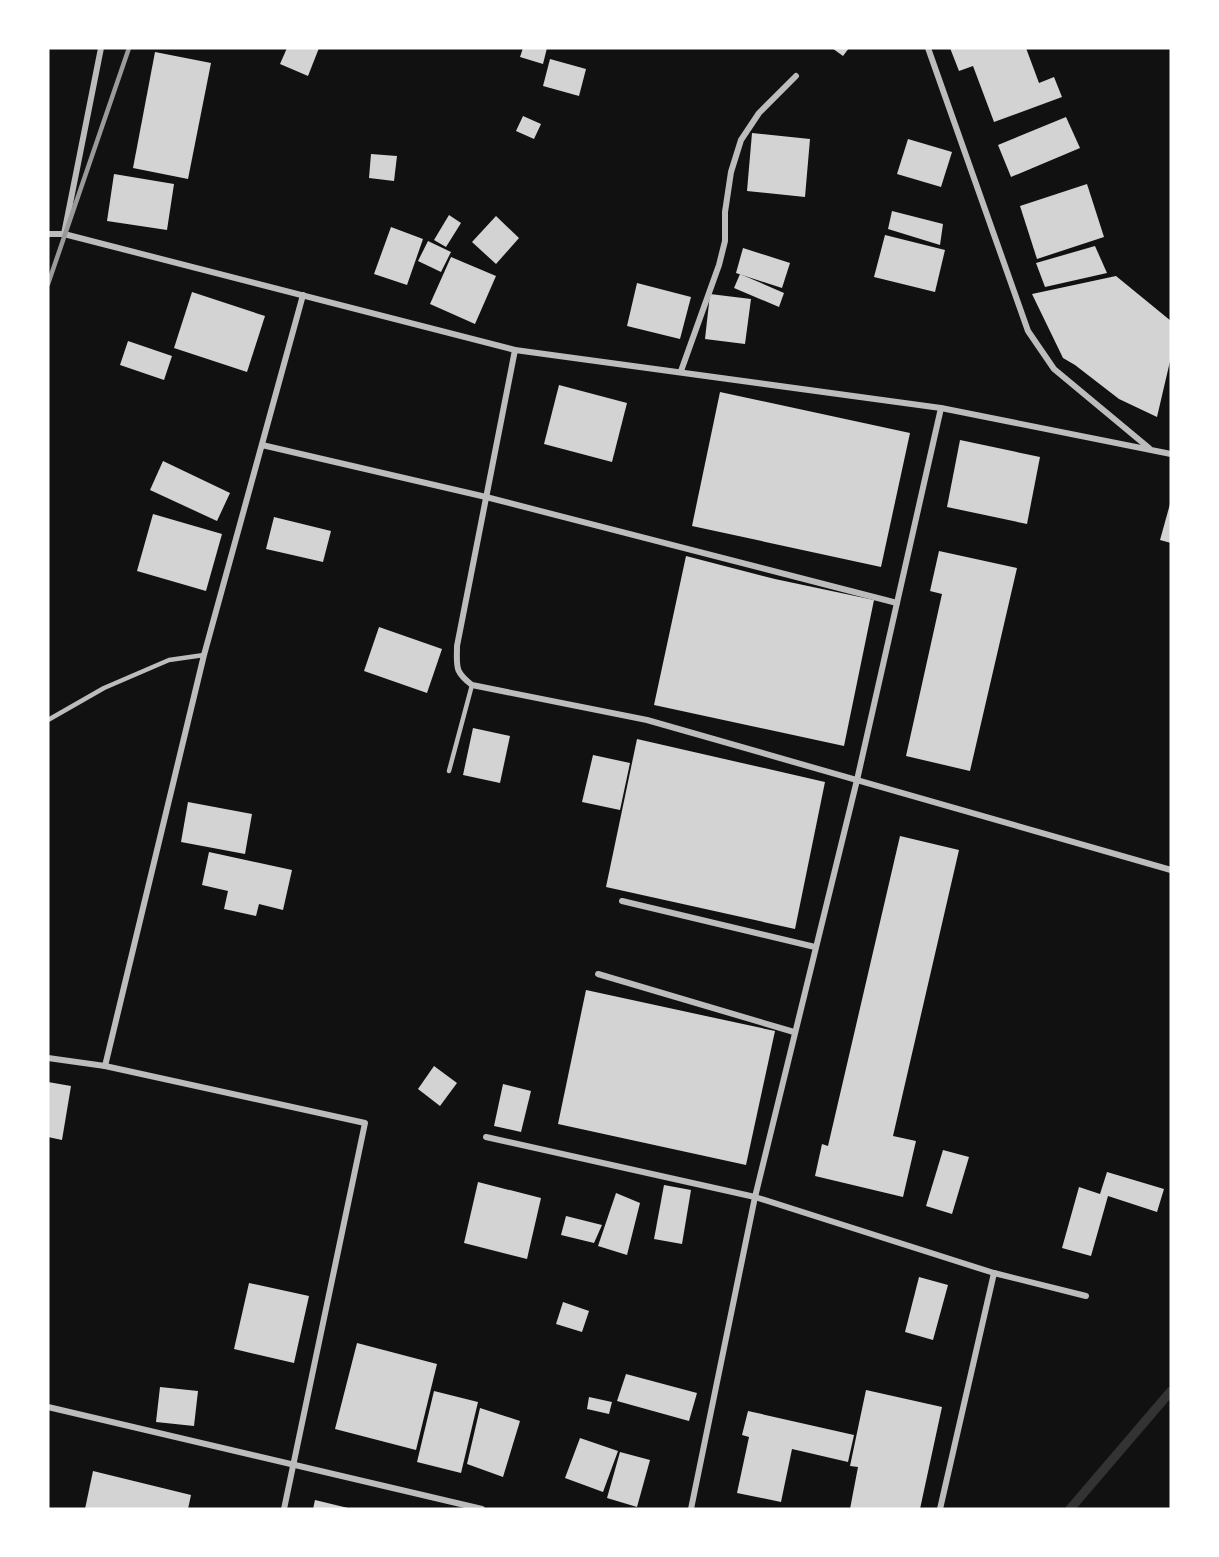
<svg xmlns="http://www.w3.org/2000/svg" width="1219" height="1557" viewBox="0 0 1219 1557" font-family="'Playfair Display',serif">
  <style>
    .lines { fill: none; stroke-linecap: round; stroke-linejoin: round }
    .stream { stroke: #333; stroke-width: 9 }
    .building { fill: #d3d3d3 }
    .service { stroke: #bcbcbc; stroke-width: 4.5 }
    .minor { stroke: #bcbcbc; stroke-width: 6 }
    .rail { stroke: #9a9a9a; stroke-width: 4.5 }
  </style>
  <rect width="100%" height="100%" fill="#111"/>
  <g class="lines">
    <path class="stream" d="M1070 1509 1171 1391"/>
  </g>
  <g class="building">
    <path d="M287 48H319L308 76 280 64Z"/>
    <path d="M523 48H547L543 64 520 57Z"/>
    <path d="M832 48H849L843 56Z"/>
    <path d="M950 48H1026L1039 83 1054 77 1062 97 994 122 973 66 959 71Z"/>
    <path d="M155 52 211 63 188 179 133 168Z"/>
    <path d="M550 59 586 69 579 96 543 86Z"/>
    <path d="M523 116 541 124 534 139 516 131Z"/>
    <path d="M1066 117 1080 148 1011 177 998 145Z"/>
    <path d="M752 133 810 139 805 197 747 191Z"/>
    <path d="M908 139 952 152 941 187 897 174Z"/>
    <path d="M371 154 397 156 394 181 369 178Z"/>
    <path d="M114 174 174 184 167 230 107 221Z"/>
    <path d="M1087 184 1104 237 1037 259 1020 206Z"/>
    <path d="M892 211 943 224 940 245 888 229Z"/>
    <path d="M449 215 461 223 446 247 434 240Z"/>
    <path d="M496 216 519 238 496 264 472 242Z"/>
    <path d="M391 227 423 239 407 285 374 274Z"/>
    <path d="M885 235 945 250 935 292 874 277Z"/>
    <path d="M428 241 451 252 441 272 418 261Z"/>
    <path d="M1095 246 1107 273 1045 287 1036 263Z"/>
    <path d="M743 248 790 263 782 288 736 273Z"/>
    <path d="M451 257 496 276 475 324 430 304Z"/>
    <path d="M740 274 784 293 779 307 734 288Z"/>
    <path d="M1116 276 1171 321V357L1157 417 1119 399 1075 365 1063 358 1032 294Z"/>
    <path d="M637 283 691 297 680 339 627 326Z"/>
    <path d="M192 292 265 316 247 372 174 348Z"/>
    <path d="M710 294 751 299 745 344 705 339Z"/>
    <path d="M128 341 172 356 164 380 120 365Z"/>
    <path d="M559 385 627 403 612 462 544 444Z"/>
    <path d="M720 392 910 433 881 567 692 526Z"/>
    <path d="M960 440 1040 457 1027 524 947 507Z"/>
    <path d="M163 461 230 493 217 521 150 490Z"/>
    <path d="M1170 504H1171V543L1160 540Z"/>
    <path d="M153 514 222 534 206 591 137 571Z"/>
    <path d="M274 517 331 531 323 562 266 549Z"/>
    <path d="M939 551 1017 568 970 771 906 756 942 594 930 591Z"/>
    <path d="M686 556 775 579 874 600 844 746 654 705Z"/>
    <path d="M379 627 442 649 427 693 364 671Z"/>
    <path d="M473 728 510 736 500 783 463 775Z"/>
    <path d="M637 739 825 782 795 929 606 887Z"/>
    <path d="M593 755 630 763 620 810 582 802Z"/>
    <path d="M188 802 252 814 245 854 181 842Z"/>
    <path d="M900 836 959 850 893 1136 916 1141 903 1197 815 1176 822 1144 828 1146Z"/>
    <path d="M209 852 292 870 283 910 259 904 256 916 224 909 228 891 202 885Z"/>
    <path d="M586 990 775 1031 746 1165 558 1124Z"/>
    <path d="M434 1066 457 1083 440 1106 418 1089Z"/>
    <path d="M48 1082 71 1086 62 1140 48 1137Z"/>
    <path d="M503 1084 531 1091 521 1132 494 1126Z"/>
    <path d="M943 1150 969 1157 952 1214 926 1206Z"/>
    <path d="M1107 1172 1164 1189 1157 1212 1108 1196 1091 1256 1062 1248 1079 1187 1100 1194Z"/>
    <path d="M478 1182 541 1198 527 1259 464 1243Z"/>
    <path d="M664 1185 691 1190 682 1244 654 1239Z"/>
    <path d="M616 1193 640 1203 627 1255 598 1246Z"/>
    <path d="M566 1216 602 1225 594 1243 561 1235Z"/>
    <path d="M919 1277 948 1285 933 1340 905 1332Z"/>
    <path d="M249 1283 309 1296 294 1363 234 1349Z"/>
    <path d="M563 1302 589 1311 582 1332 556 1324Z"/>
    <path d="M357 1343 437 1364 416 1450 335 1429Z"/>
    <path d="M626 1374 697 1393 689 1421 617 1401Z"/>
    <path d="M160 1387 198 1391 194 1426 156 1422Z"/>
    <path d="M866 1390 942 1407 920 1509H850L858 1467 850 1466Z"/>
    <path d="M434 1391 478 1402 461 1473 417 1462Z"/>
    <path d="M589 1397 612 1402 609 1414 587 1409Z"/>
    <path d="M480 1408 520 1421 503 1477 467 1464Z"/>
    <path d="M748 1411 854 1435 848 1462 792 1449 781 1502 737 1493 749 1437 742 1435Z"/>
    <path d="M580 1438 618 1451 603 1492 565 1478Z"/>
    <path d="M620 1452 650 1460 637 1507 607 1498Z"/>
    <path d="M93 1471 191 1495 188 1509H85Z"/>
    <path d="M315 1500 348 1508 347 1509H313Z"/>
  </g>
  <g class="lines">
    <g class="service">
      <path d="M48 720 104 688 169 660 204 655"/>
      <path d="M449 771 472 685"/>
    </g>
    <g class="minor">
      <path d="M928 48 1028 331 1054 369 1149 448"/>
      <path d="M48 234H64L515 350 941 408 1171 454"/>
      <path d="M64 234 101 48"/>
      <path d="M515 350 457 646C457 667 454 671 472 685L647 720 1171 870"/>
      <path d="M681 371 719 265 725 241V212L731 172 741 140 759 113 796 76"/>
      <path d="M262 445 486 497 897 603"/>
      <path d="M622 901 815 947"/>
      <path d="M598 974 794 1032"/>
      <path d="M48 1058 105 1066 365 1123 284 1509"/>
      <path d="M105 1066 204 655 303 295"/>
      <path d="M486 1137 755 1197 994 1273 1086 1296"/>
      <path d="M48 1407 482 1509"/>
      <path d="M691 1509 755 1197 857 780 941 408"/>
      <path d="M940 1509 994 1273"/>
    </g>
    <path class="rail" d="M48 284 129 48"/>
  </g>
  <rect width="1219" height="1557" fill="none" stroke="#ffffff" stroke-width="99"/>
</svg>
